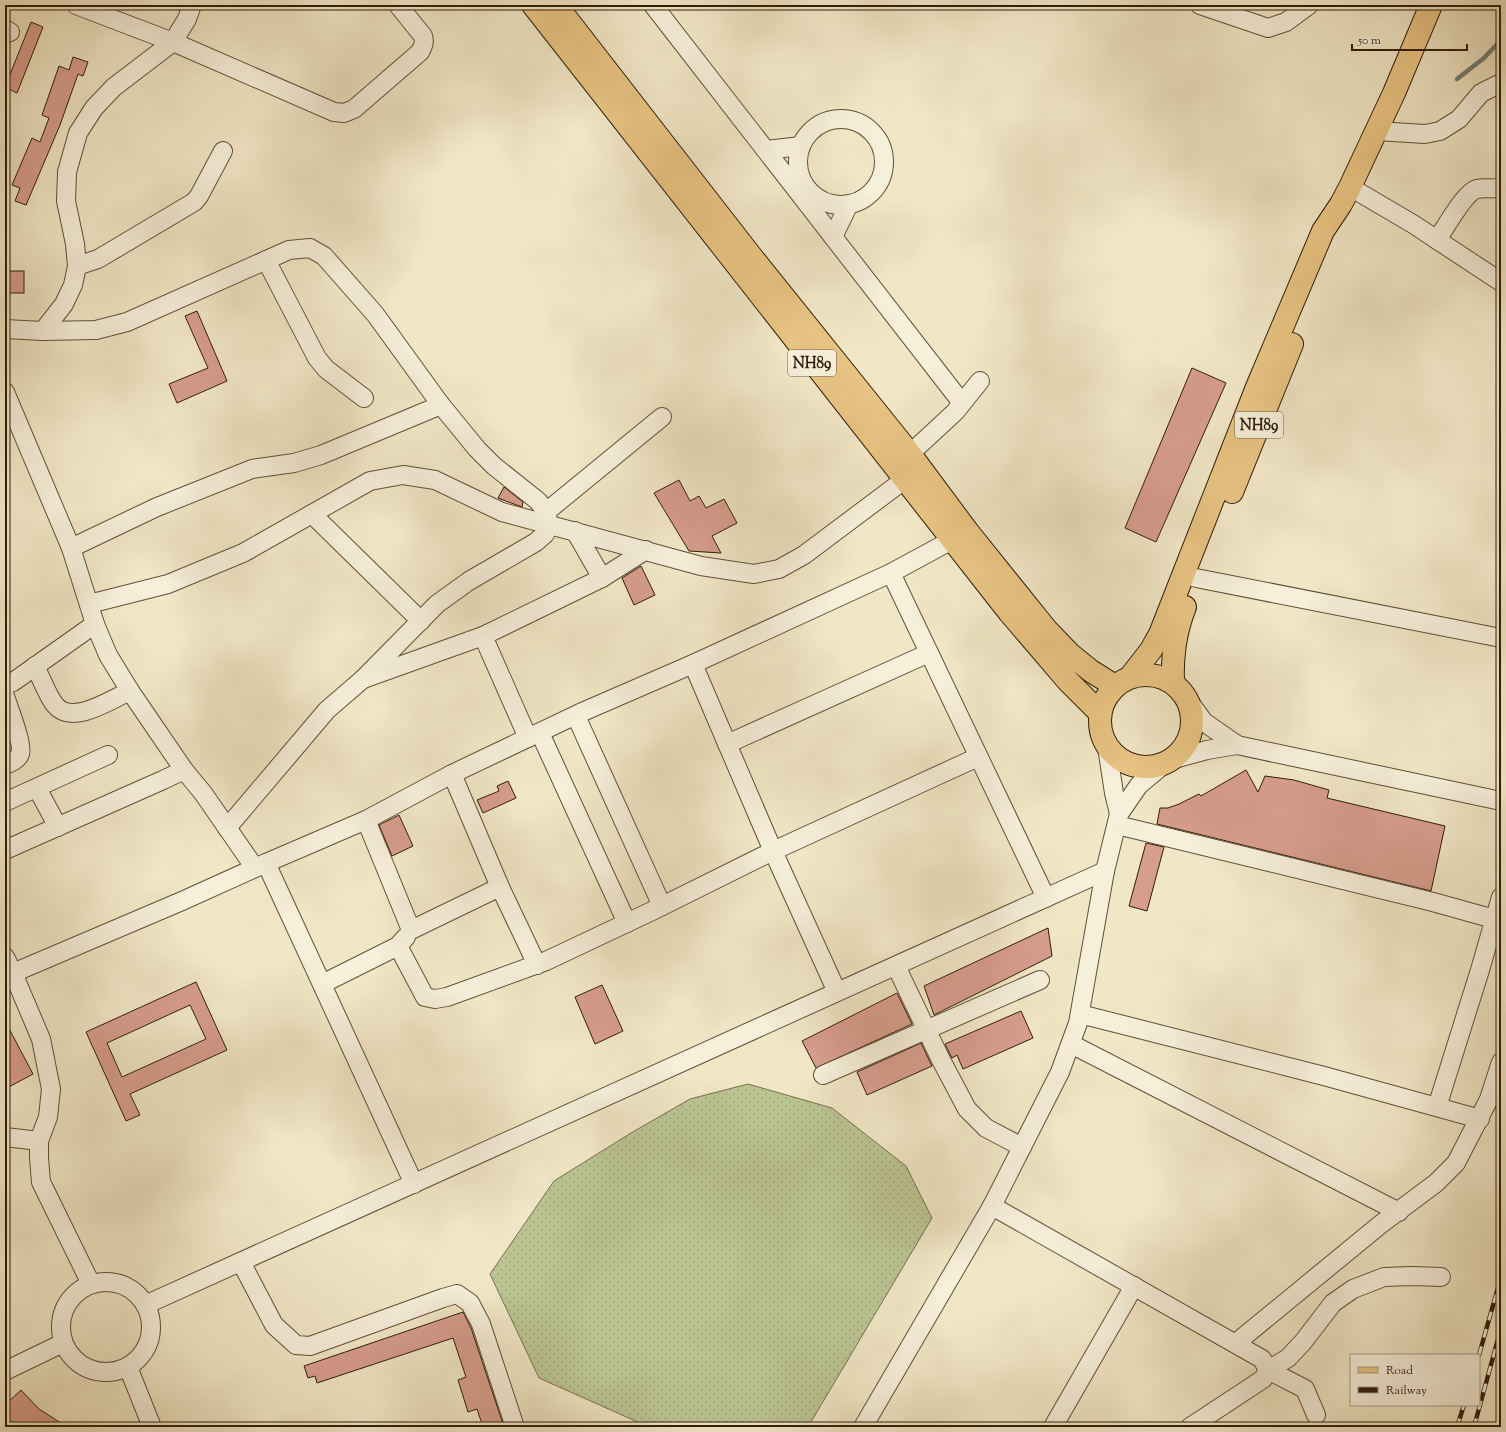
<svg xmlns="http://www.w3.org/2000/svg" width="1506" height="1432" viewBox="0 0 1506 1432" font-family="'Sorts Mill Goudy',serif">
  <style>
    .grass { fill: url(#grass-dots); stroke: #76704e }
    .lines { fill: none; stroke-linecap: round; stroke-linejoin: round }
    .stream { stroke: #737d77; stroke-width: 4.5 }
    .building { fill: #d79d8d; stroke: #301c09; fill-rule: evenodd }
    .minor-casing { stroke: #604f38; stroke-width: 20 }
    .major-casing { stroke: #301c09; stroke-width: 24 }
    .minor { stroke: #f6efda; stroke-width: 18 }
    .major { stroke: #e8c483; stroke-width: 22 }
    .rail-casing { stroke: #301c09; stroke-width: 4.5 }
    .rail { stroke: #f6efda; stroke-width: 3; stroke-dasharray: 9; stroke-linecap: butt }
    .labels { text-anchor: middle; stroke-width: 3.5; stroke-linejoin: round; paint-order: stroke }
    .shield { fill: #f6efda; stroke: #6b5b48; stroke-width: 1 }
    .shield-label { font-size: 15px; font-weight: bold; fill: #301c09 }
  </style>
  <defs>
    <pattern id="grass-dots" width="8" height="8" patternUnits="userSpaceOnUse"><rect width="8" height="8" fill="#bbc594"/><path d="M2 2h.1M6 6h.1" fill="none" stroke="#a1a97e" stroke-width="1.8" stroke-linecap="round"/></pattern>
  </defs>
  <rect width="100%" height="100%" fill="#f1e7c6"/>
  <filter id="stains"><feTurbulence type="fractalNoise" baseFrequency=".005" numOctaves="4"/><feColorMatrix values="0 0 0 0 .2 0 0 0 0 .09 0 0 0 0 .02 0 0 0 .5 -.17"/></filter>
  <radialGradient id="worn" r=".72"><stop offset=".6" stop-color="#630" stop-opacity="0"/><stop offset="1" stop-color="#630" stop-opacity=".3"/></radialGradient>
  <path class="grass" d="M748 1084 832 1108 906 1166 932 1218 808 1427H649L539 1378 490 1274 554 1181 631 1133 690 1099Z"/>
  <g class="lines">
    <path class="stream" d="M1457 79 1484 58 1501 40"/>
  </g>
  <g class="building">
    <path d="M31 22 43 27 17 93 5 87Z"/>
    <path d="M73 57 88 62 83 76 78 74 60 125 26 205 15 201 20 188 12 185 32 138 40 142 49 118 42 115 59 66 69 70Z"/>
    <rect x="8" y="271" width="16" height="22"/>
    <path d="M197 311 227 381 177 403 169 384 208 368 185 316Z"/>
    <path d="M1192 368 1226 383 1156 542 1125 528Z"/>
    <path d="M679 480 690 501 699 496 706 508 724 499 737 523 712 536 721 553 689 551 654 493Z"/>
    <path d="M504 487 523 502 522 507 498 498Z"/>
    <path d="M641 566 655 595 634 605 622 578Z"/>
    <path d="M1246 770 1258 792 1265 776 1294 780 1329 790 1327 798 1445 826 1431 891 1157 824 1160 808H1168L1179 804 1199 794 1201 796Z"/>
    <path d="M508 781 516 798 483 813 477 800 499 791 497 786Z"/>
    <path d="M399 815 413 846 392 856 379 825Z"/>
    <path d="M1146 843 1164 847 1147 911 1129 906Z"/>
    <path d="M1048 928 1052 956 934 1015 924 986Z"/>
    <path d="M196 982 227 1050 130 1094 140 1115 126 1121 86 1032ZM190 1005 206 1039 122 1077 107 1043Z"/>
    <path d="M602 985 623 1031 595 1044 575 997Z"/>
    <path d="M897 993 912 1024 816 1068 802 1041Z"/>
    <path d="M1021 1011 1033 1038 963 1069 957 1055 952 1058 945 1044Z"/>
    <path d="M5 1021 33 1074 5 1089Z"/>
    <path d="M921 1043 932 1066 867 1095 857 1072Z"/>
    <path d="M463 1312 471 1328 504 1427H483L477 1409 468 1412 458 1380 466 1377 453 1338 317 1383 315 1376 308 1378 304 1366Z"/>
    <path d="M21 1390 39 1409 67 1427H5V1405Z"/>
  </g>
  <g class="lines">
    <defs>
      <g id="minor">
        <path d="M76 5 173 42 334 112 344 113 354 109 420 52C423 46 425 43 423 36L398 5"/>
        <path d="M653 5 962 403"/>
        <path d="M1200 5 1268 28 1286 22 1309 5"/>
        <path d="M5 29 10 32"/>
        <circle cx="841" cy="162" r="43"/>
        <path d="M1376 131 1425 134 1440 131 1459 119 1481 93 1501 83"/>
        <path d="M766 150 801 146"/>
        <path d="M1350 187 1413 224 1501 282"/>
        <path d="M833 237 849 204"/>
        <path d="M1437 240C1445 228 1465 192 1477 189 1485 187 1493 190 1501 187"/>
        <path d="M266 260 317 358 326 369 364 398"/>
        <path d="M77 266 98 259 194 202 199 196 223 151"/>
        <path d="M5 329 43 331 96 330 127 322 289 250 310 248 324 256 375 314 441 405 477 449 494 466 538 501 546 512 549 525 545 534 536 542 469 581 437 604 363 679"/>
        <path d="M43 331 64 304 73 285 77 266 75 244 66 201 67 172 78 133 94 108 114 87 173 42 187 19 192 5"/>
        <path d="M5 392 71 548 95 624 108 655 130 691 184 770"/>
        <path d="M900 463 955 412 980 381"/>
        <path d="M546 512 662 417"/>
        <path d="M312 514 421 621"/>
        <path d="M575 531 602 578"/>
        <path d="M71 548 157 507 252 469 294 463 321 455 441 405"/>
        <path d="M891 573 1046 898"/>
        <path d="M1196 578 1501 638"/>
        <path d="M89 604 168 584 243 553 370 481 403 475 435 480 502 512 701 566 754 574 779 569 804 555 916 471"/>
        <path d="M483 636 528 738"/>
        <path d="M693 664 773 851 837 992"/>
        <path d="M35 666C41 677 47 695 55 705 72 726 110 700 130 691"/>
        <path d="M5 685 13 682 95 624"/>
        <path d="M5 696C8 706 24 746 20 754 18 760 10 763 5 765"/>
        <path d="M1185 696 1204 722 1237 745"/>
        <path d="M576 716 662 906"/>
        <path d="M540 733 627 923"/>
        <path d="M727 744 929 653"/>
        <path d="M1107 747 1114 793 1119 814"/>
        <path d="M1174 759 1207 750 1237 745 1501 801"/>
        <path d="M452 774 500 887 537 965"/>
        <path d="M37 788 58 827"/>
        <path d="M5 802 108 755"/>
        <path d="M366 820 411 930 500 887"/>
        <path d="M1117 825 1433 902 1494 919"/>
        <path d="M227 828 327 710 363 679 483 636 602 578 646 550"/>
        <path d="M5 850 163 780 184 770 203 793 255 868"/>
        <path d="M266 863 366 820 452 774 580 713 693 664 891 573 965 533"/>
        <path d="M398 946 425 997 435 999 447 997 546 961 652 911 773 851 978 757"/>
        <path d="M5 957 13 973"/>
        <path d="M896 966 940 1058 967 1109 986 1128 1022 1147"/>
        <path d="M322 984 398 946 406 937"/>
        <path d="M1080 1014 1324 1076 1480 1119"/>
        <path d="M1071 1044 1399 1212"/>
        <path d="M823 1075 1040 980"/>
        <path d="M1437 1107 1480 970 1501 897"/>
        <path d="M5 1137 39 1141"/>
        <path d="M992 1206 1262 1359 1268 1370 1263 1379 1190 1427"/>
        <path d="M241 1262 274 1325 296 1345 310 1346 443 1298 457 1294 470 1303 481 1324 515 1427"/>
        <circle cx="106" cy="1327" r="45"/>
        <path d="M91 1284 41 1182 39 1158V1141L48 1117 51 1089 41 1039 13 973 182 901 266 863 414 1184"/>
        <path d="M145 1305 1105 871"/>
        <path d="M1236 1343 1381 1224 1436 1183 1456 1163 1489 1099 1501 1062"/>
        <path d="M128 1367 152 1427"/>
        <path d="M1268 1370 1288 1358 1303 1342 1333 1303 1353 1289 1384 1277 1412 1276 1441 1277"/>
        <path d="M1268 1370 1305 1389 1316 1415"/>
        <path d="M5 1371 63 1343"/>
        <path d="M863 1427 992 1206 1060 1072 1078 1023 1105 871 1119 814 1139 785 1163 765"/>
        <path d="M1053 1427 1134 1286"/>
      </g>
      <g id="major">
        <path d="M533 5 1009 612 1068 681 1100 713"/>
        <path d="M556 5 751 256 910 454 968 532 1046 629 1070 654 1091 671 1115 686"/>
        <path d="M1232 492 1292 344"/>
        <circle cx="1146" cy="721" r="46"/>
        <path d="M1130 677 1151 650 1160 634 1257 387 1323 231 1341 204 1350 187 1394 93 1431 5"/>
        <path d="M1173 682C1172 656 1175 632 1185 607"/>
      </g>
    </defs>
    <use href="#minor" class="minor-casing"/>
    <use href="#major" class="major-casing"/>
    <use href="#minor" class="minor"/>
    <use href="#major" class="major"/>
    <defs>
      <g id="rail">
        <path d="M1479 1355 1501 1277"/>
        <path d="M1457 1427 1464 1405"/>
        <path d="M1474 1427 1501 1328"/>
      </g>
    </defs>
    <use href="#rail" class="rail-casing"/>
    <use href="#rail" class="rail"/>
  </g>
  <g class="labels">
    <g class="shield">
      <rect x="788" y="350" width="48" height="26" rx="3"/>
      <rect x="1235" y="412" width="48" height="26" rx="3"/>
    </g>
    <g class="shield-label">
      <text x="812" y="368">NH89</text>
      <text x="1259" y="430">NH89</text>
    </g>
  </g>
  <rect width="1506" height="1432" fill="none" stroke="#f1e7c6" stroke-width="20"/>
  <rect x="6" y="6" width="1494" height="1420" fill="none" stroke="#301c09" stroke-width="2"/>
  <rect x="10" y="10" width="1486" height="1412" fill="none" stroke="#301c09"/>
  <rect x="1350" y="1354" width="130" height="52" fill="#f6efda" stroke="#a79b86"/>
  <rect x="1358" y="1367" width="20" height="6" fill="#e8c483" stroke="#a79b86"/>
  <text x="1386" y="1374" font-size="12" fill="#301c09">Road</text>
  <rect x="1358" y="1387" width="20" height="6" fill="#301c09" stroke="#a79b86"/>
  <text x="1386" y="1394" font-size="12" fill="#301c09">Railway</text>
  <path d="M1352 44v6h115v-6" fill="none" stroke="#301c09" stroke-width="2"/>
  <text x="1358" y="44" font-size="12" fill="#301c09" stroke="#f6efda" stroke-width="3" paint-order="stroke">50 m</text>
  <rect width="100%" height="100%" filter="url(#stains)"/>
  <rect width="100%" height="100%" fill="url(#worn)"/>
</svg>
